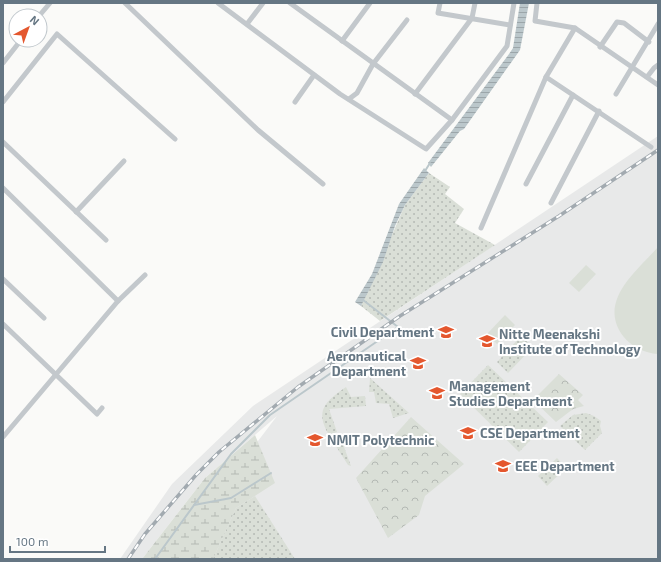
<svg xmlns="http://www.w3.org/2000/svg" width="661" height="562" viewBox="0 0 661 562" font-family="'Exo 2',sans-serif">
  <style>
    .built { fill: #e8e9e9 }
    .grass { fill: url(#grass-dots) }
    .wetland { fill: url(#wetland-marsh) }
    .park { fill: url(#park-crowns) }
    .garden { fill: #dadfd7 }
    .water { fill: url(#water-rules) }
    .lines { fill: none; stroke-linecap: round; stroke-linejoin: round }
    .stream { stroke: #bbc7cb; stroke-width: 2 }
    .minor { stroke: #c3c8cc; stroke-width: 5 }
    .rail-casing { stroke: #a2aab0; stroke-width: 3.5 }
    .rail { stroke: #fff; stroke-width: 2; stroke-dasharray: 6; stroke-linecap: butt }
    .labels { text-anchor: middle; stroke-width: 4; stroke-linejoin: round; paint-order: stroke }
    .poi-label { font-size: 13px; font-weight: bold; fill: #657683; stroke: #fff; text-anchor: start }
  </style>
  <defs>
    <pattern id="grass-dots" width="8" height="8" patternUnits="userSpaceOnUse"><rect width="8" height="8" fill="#dadfd7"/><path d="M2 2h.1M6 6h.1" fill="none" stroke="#b4b9b4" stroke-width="1.8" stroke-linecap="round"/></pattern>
    <pattern id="wetland-marsh" width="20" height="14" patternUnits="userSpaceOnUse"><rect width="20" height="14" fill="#dadfd7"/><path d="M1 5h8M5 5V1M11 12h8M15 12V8" fill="none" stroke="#b4b9b4"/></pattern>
    <pattern id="park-crowns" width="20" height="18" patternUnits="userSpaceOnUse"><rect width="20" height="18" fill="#dadfd7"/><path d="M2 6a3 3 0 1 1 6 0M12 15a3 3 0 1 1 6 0" fill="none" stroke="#b4b9b4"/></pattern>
    <pattern id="water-rules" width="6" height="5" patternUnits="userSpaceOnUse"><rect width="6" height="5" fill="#bbc7cb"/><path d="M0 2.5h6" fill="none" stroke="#9ca6aa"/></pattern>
  </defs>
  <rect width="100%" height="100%" fill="#fafaf8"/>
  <path class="built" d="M658 136V559H168L277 416 205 478 142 559H120L172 484 253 406Z"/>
  <g class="grass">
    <path d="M429 173 450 187 445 194 464 209 455 223 495 245 380 321 361 306 405 205Z"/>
    <path d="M521 336 533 347 508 373 497 362Z"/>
    <path d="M488 365 548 422 519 452 460 394Z"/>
    <path d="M370 378 409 413 393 418 389 404 376 403 374 392H369Z"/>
    <path d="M346 387 351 397 365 396 366 406 329 409 337 432 329 435C314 410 326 401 346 387Z"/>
    <path d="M586 413 594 416 601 421 600 426 602 433 585 450 560 426 573 415Z"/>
    <path d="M340 438 343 446 348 445 344 447 351 466 348 465 332 440Z"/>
    <path d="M557 458 566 468 547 486 538 476Z"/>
    <path d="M255 496 295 559H213L236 508Z"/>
  </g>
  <path class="wetland" d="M255 435 275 483 236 508 213 559H142L205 478Z"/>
  <g class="park">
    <path d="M559 374 583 395 578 400 584 406 573 409 556 422 533 400Z"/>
    <path d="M411 417 464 464 425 496 419 515 388 538 356 478Z"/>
  </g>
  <g class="garden">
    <path d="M658 247V354C644 353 632 347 623 336 597 301 637 271 658 247Z"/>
    <path d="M586 265 596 274 579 292 569 283Z"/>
    <path d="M505 315 515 325 497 344 487 334Z"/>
  </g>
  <g class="water">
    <path d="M520 3H529L520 50 464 129 460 131 431 167 428 163 509 54 513 48Z"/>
    <path d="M424 168 429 173 405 205 395 226 383 262 361 306 355 302 372 274 399 204Z"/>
  </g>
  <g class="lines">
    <g class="stream">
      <path d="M425 171 430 163"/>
      <path d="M194 505 231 498 271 473"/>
      <path d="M155 559 231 454 270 415 398 327 363 300"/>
    </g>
    <g class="minor">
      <path d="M125 3 258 130 323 184"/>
      <path d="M218 3 340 94 426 149 452 120 507 46 514 3"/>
      <path d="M290 3 452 120"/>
      <path d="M440 3 438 13 510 25"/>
      <path d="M537 3 535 21 575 28 658 85"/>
      <path d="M39 16 50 3"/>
      <path d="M247 24 263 3"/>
      <path d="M342 41 370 3"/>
      <path d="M600 47 617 22 624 23 649 42"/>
      <path d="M3 63 21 40"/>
      <path d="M546 77 651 147"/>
      <path d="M647 77 654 68 658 65"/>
      <path d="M415 94 472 18 475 3"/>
      <path d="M616 94 658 24"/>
      <path d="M349 99 357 93 373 64 407 20"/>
      <path d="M3 102 57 34 175 139"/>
      <path d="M295 102 314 75"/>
      <path d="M3 142 106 240"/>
      <path d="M526 184 573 95"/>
      <path d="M3 188 118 301"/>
      <path d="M551 203 599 111"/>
      <path d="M76 212 124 161"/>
      <path d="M481 228 546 77 575 28"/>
      <path d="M3 279 44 318"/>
      <path d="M3 324 97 414 102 408"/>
      <path d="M3 437 118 301 145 275"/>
    </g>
    <defs>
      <path id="rail" d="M128 559 145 534 196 475 219 452 298 387 400 316 559 216 658 150"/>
    </defs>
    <use href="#rail" class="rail-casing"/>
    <use href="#rail" class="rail"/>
  </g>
  <defs>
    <symbol id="university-bare" viewBox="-9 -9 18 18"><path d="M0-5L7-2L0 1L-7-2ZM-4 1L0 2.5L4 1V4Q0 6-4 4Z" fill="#e4572e" stroke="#fff" stroke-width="2.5" paint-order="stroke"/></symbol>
  </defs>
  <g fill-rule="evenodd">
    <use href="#university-bare" x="435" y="321" width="22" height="22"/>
    <use href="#university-bare" x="476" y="330" width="22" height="22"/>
    <use href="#university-bare" x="407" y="352" width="22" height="22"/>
    <use href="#university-bare" x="426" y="382" width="22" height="22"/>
    <use href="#university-bare" x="457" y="422" width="22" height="22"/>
    <use href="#university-bare" x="304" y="429" width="22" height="22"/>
    <use href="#university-bare" x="492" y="455" width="22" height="22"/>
  </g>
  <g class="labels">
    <g class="poi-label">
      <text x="434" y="337" text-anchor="end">Civil Department</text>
      <text x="499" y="339">Nitte Meenakshi<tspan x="499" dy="15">Institute of Technology</tspan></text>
      <text x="406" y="361" text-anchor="end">Aeronautical<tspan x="406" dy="15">Department</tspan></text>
      <text x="449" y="391">Management<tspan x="449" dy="15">Studies Department</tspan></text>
      <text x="480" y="438">CSE Department</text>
      <text x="327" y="445">NMIT Polytechnic</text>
      <text x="515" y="471">EEE Department</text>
    </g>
  </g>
  <rect width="661" height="562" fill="none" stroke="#657683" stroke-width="8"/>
  <g transform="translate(28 28) rotate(41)"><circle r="19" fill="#ffffff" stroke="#c1c8cd"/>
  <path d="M0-3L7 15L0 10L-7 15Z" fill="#e4572e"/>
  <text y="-6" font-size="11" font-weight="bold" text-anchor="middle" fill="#657683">N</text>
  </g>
  <path d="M10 546v6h95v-6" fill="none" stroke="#657683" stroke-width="2"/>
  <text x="16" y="546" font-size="12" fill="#657683" stroke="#ffffff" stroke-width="3" paint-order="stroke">100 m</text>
</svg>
